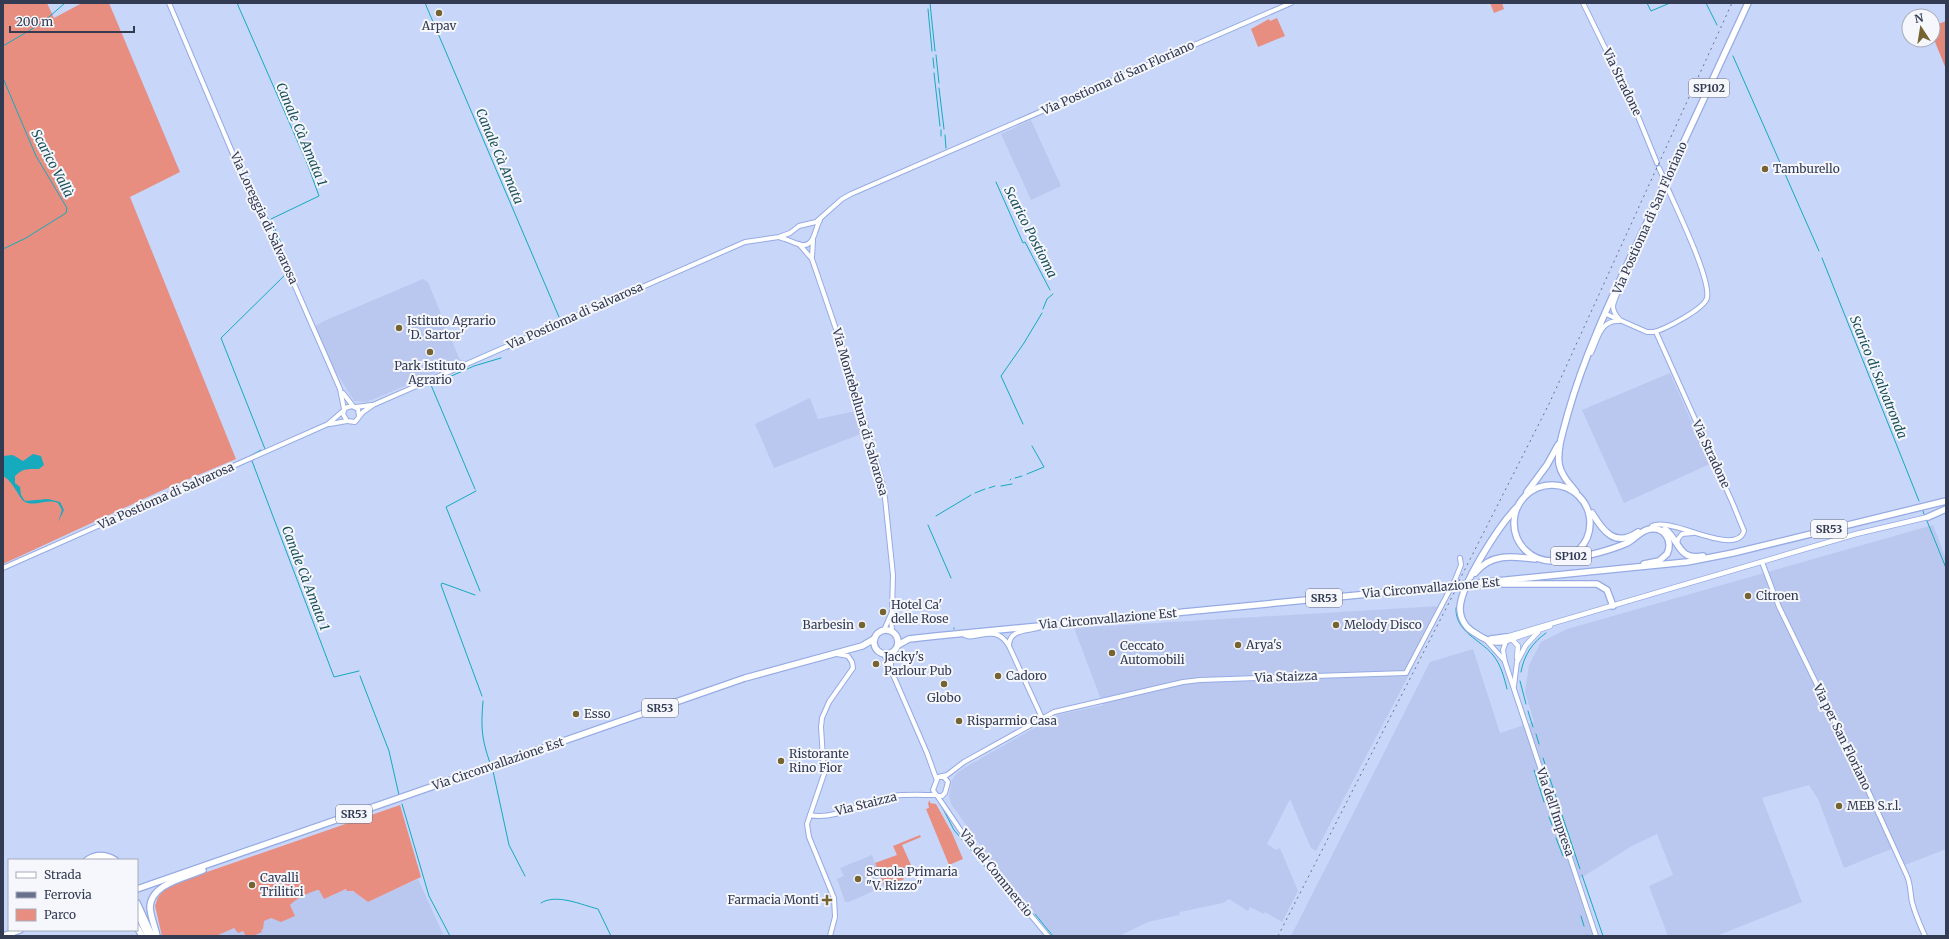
<svg xmlns="http://www.w3.org/2000/svg" width="1949" height="939" viewBox="0 0 1949 939" font-family="Merriweather,serif">
  <style>
    .built { fill: #bac8ef }
    .green { fill: #e78e81 }
    .forest { fill: #e2887a }
    .water { fill: #15aabe }
    .lines { fill: none; stroke-linecap: round; stroke-linejoin: round }
    .stream { stroke: #15aabe; stroke-width: 1 }
    .tertiary-casing { stroke: #96abe4; stroke-width: 6 }
    .secondary-casing { stroke: #96abe4; stroke-width: 6 }
    .primary-casing { stroke: #96abe4; stroke-width: 8 }
    .tertiary { stroke: #fff; stroke-width: 4 }
    .secondary { stroke: #fff; stroke-width: 4.5 }
    .primary { stroke: #fff; stroke-width: 5.5 }
    .rail { stroke: #67718d; stroke-width: 1; stroke-dasharray: 2 4; stroke-linecap: butt }
    .primary-bridge-casing { stroke: #96abe4; stroke-width: 8; stroke-linecap: butt }
    .primary-bridge { stroke: #fff; stroke-width: 5.5 }
    .poi-dot { fill: #756331; stroke: #f5f7fd; stroke-width: 1.5 }
    .labels { text-anchor: middle; stroke-width: 4; stroke-linejoin: round; paint-order: stroke }
    .shield { fill: #f5f7fd; stroke: #6d7386; stroke-width: 1 }
    .shield-label { font-size: 11px; font-weight: bold; fill: #333b53 }
    .poi-label { font-size: 12px; fill: #333b53; stroke: #f5f7fd; text-anchor: start }
    .street-label { font-size: 12px; fill: #333b53; stroke: #f5f7fd }
    .water-label { font-size: 13px; font-style: italic; fill: #1a5059; stroke: #f5f7fd }
  </style>
  <rect width="100%" height="100%" fill="#c8d6fa"/>
  <g class="built">
    <path d="M1031 120 1061 186 1031 200 1001 134Z"/>
    <path d="M423 279 428 282 459 358 461 360H466L367 402 354 401 329 361 314 327 324 321Z"/>
    <path d="M1670 373 1710 464 1624 503 1582 410Z"/>
    <path d="M810 398 818 419 856 411 860 431 863 433 774 468 755 424Z"/>
    <path d="M1933 525 1946 559V849L1905 865 1896 847 1844 868 1818 799 1809 785 1762 798 1802 902 1716 936H1668L1649 886 1673 875 1657 834 1632 846 1576 881 1594 936H1291L1430 662 1473 649 1500 733 1534 722 1525 692 1529 665 1541 642 1567 629Z"/>
    <path d="M1439 606 1417 649 1412 669 1316 851 1311 848 1290 799 1267 844 1276 850 1280 848 1298 891 1282 922 1265 912 1264 914 1250 907 1248 911 1229 899 1223 903 1180 912 1179 915 1148 922 1119 936H1054L988 856 951 804 949 796 952 780 957 773 964 768 1057 715 1103 705 1074 628Z"/>
    <path d="M872 855 880 877 877 879 879 883 876 886V890L849 902H845L837 879 844 876 840 868Z"/>
    <path d="M418 879 443 934 439 936H216L233 928 239 932 276 915 295 901 297 898 317 889 319 890 324 899 346 889 356 893 368 902Z"/>
  </g>
  <g class="green">
    <path d="M3 3H47L54 18 82 3H109L180 172 130 197 236 459 163 490 3 564Z"/>
    <path d="M1490 3H1502L1504 9 1494 13Z"/>
    <path d="M1277 18 1285 36 1258 47 1251 29 1269 19 1270 21Z"/>
    <path d="M930 800V803L936 804 952 833 963 859 949 865 926 809 929 808 928 803Z"/>
    <path d="M400 805 421 877 368 902 353 891H347L346 889 324 899 319 890H317C306 894 297 898 290 905L295 916 281 922 271 918 264 921 263 929 261 930 262 932 253 936H246L243 931 238 933 234 928 216 936H162L155 906 158 897 166 888 204 873Z"/>
    <path d="M920 835 921 837 902 845 911 865 900 870 904 879 885 888 875 863 897 855 893 846Z"/>
  </g>
  <path class="forest" d="M1946 21V69L1933 37V26Z"/>
  <path class="water" d="M33 454 41 456 44 465 39 469C28 469 23 468 15 476V483L20 487 21 495 25 501 48 499 60 502 64 510 58 522 62 510 58 503C47 498 36 507 25 502 19 499 14 482 3 476V456L13 455 23 461Z"/>
  <g class="lines">
    <g class="stream">
      <path d="M237 3 307 163 319 196 271 219 282 246 281 250"/>
      <path d="M425 3 559 317"/>
      <path d="M930 3 935 51"/>
      <path d="M1647 3 1651 11 1670 3"/>
      <path d="M1706 3 1717 25"/>
      <path d="M928 9 932 51"/>
      <path d="M3 46 42 23 65 3"/>
      <path d="M936 55 939 83"/>
      <path d="M1733 56 1819 251"/>
      <path d="M933 58 934 68"/>
      <path d="M934 73 940 126"/>
      <path d="M3 78 36 156 67 208 66 213 26 238 3 249"/>
      <path d="M939 88 944 129"/>
      <path d="M941 130V136"/>
      <path d="M945 135 946 148"/>
      <path d="M996 182 1023 243 1025 242 1050 290"/>
      <path d="M1822 258 1919 501"/>
      <path d="M1043 309 1047 299 1053 294"/>
      <path d="M508 349 563 325"/>
      <path d="M1023 424 1001 376 1024 343 1042 313"/>
      <path d="M265 449 221 338 287 273 280 255"/>
      <path d="M250 456 261 450"/>
      <path d="M252 461 334 677 359 671"/>
      <path d="M1027 474 1044 467 1032 446"/>
      <path d="M1015 478 1022 476"/>
      <path d="M1010 480 1011 479"/>
      <path d="M1001 486 1012 484"/>
      <path d="M989 488 995 486"/>
      <path d="M475 489 431 385 474 366 501 358"/>
      <path d="M476 491 446 507 480 591"/>
      <path d="M975 493 985 489"/>
      <path d="M1923 511 1924 514"/>
      <path d="M936 516 971 495"/>
      <path d="M1927 521 1946 568"/>
      <path d="M928 525 951 578"/>
      <path d="M475 595 442 583 441 585 482 696"/>
      <path d="M1456 608C1455 632 1480 639 1493 655 1501 665 1504 677 1507 689"/>
      <path d="M954 628V629"/>
      <path d="M1521 672C1524 655 1532 643 1546 633"/>
      <path d="M360 676 389 751 399 795"/>
      <path d="M1520 681 1526 704"/>
      <path d="M483 701C481 727 481 737 490 763"/>
      <path d="M1528 711 1533 727"/>
      <path d="M1536 734 1539 744"/>
      <path d="M1543 758 1580 869"/>
      <path d="M1534 770 1544 802"/>
      <path d="M493 771 509 845 525 876"/>
      <path d="M402 804 429 896 450 936"/>
      <path d="M941 805 954 830 998 882"/>
      <path d="M1549 817 1552 825"/>
      <path d="M1556 838 1563 856"/>
      <path d="M1582 875 1603 936"/>
      <path d="M541 903C556 893 582 905 598 909L611 936"/>
      <path d="M1035 914 1053 936"/>
      <path d="M1581 916 1584 926"/>
      <path d="M1587 935V936"/>
    </g>
    <defs>
      <g id="tertiary">
        <path d="M169 3 252 199 266 220 340 389 344 409"/>
        <path d="M1583 3 1635 109 1657 163"/>
        <path d="M1659 168 1664 179"/>
        <path d="M781 238C788 239 795 244 802 245 815 247 815 227 820 220"/>
        <path d="M799 244 812 259 839 338 882 481 885 498 893 575 892 612 884 630"/>
        <path d="M812 257 813 240"/>
        <path d="M1606 314 1647 332H1653C1664 330 1704 309 1707 298 1711 279 1677 210 1668 189"/>
        <path d="M1620 320C1616 316 1613 311 1613 306 1615 293 1628 277 1630 262"/>
        <path d="M1591 353C1598 339 1600 320 1619 321"/>
        <path d="M343 393 353 406"/>
        <path d="M356 407 371 405"/>
        <path d="M359 416 358 409 352 406 345 408 343 414 347 421 355 422 363 412 373 405 745 242 779 237 790 233 799 226 816 222 842 199 851 194 1291 3"/>
        <path d="M330 424 347 421"/>
        <path d="M1652 526C1671 516 1736 558 1744 531L1733 504 1656 332"/>
        <path d="M1677 545 1678 539 1682 534 1693 533"/>
        <path d="M1762 562 1779 607 1860 773 1907 876C1911 885 1910 893 1912 902 1915 914 1920 925 1925 936"/>
        <path d="M3 568 328 424 343 411"/>
        <path d="M891 617 892 631"/>
        <path d="M962 633C973 645 994 620 1009 646L1042 718"/>
        <path d="M1486 640 1504 660"/>
        <path d="M1506 641 1503 650 1505 662 1596 936"/>
        <path d="M1009 645C1010 628 1029 632 1041 627"/>
        <path d="M884 654 927 753 936 778"/>
        <path d="M891 667V653"/>
        <path d="M1514 686 1517 662"/>
        <path d="M943 776 948 782 945 793 942 796H937L933 790 938 777 947 775 964 762 1054 712 1183 682 1200 680 1406 673 1455 580 1461 565 1460 558"/>
        <path d="M938 797 961 831 1048 936"/>
        <path d="M810 815C832 821 869 801 892 796 905 794 922 795 936 795"/>
        <path d="M830 936 835 917 834 898 809 837 807 824 824 774 821 727 822 718 829 702 853 668 852 662 848 656 837 654"/>
      </g>
      <g id="secondary">
        <path d="M1506 637 1856 534 1928 517"/>
        <path d="M1511 638 1518 646 1517 658"/>
        <path d="M1506 641 1550 626"/>
        <path d="M1517 662 1526 645 1538 632"/>
      </g>
      <g id="primary">
        <path d="M1669 174 1748 3"/>
        <circle cx="1552" cy="523" r="38"/>
        <path d="M1527 492 1547 465 1558 445"/>
        <path d="M1576 492C1569 483 1561 475 1559 464 1557 447 1564 429 1568 413 1590 335 1630 262 1663 187"/>
        <path d="M1592 513C1603 531 1615 548 1638 532"/>
        <path d="M1928 517 1946 509"/>
        <path d="M1665 529C1680 541 1678 561 1703 556"/>
        <path d="M1567 559C1585 557 1611 550 1627 543 1635 539 1641 530 1650 529 1665 527 1673 541 1667 554L1659 561 1644 564"/>
        <path d="M1475 573C1491 553 1512 556 1535 559"/>
        <path d="M1477 583 1687 562 1733 553 1946 501"/>
        <path d="M1503 584H1597L1607 590 1613 606"/>
        <circle cx="886" cy="642" r="12"/>
        <path d="M1491 639 1506 637"/>
        <path d="M1506 641C1494 644 1485 640 1475 633 1466 628 1460 619 1460 608 1461 584 1499 526 1516 508"/>
        <path d="M898 645 909 639 936 636 1441 587"/>
        <path d="M87 860C96 854 105 854 115 860"/>
        <path d="M95 860H107"/>
        <path d="M137 889 745 678 862 646 874 639"/>
        <path d="M137 903 152 936"/>
        <path d="M137 912 148 936"/>
        <path d="M137 927 142 936"/>
        <path d="M3 936 20 930"/>
        <path d="M157 936C155 927 151 918 150 908 150 884 185 878 203 870"/>
      </g>
    </defs>
    <use href="#tertiary" class="tertiary-casing"/>
    <use href="#secondary" class="secondary-casing"/>
    <use href="#primary" class="primary-casing"/>
    <use href="#tertiary" class="tertiary"/>
    <use href="#secondary" class="secondary"/>
    <use href="#primary" class="primary"/>
    <g class="rail">
      <path d="M1459 581 1549 404 1732 3"/>
      <path d="M1278 936 1455 591"/>
    </g>
    <defs>
      <g id="primary-bridge">
        <path d="M1663 187 1669 174"/>
        <path d="M1441 587 1477 583"/>
      </g>
    </defs>
    <use href="#primary-bridge" class="primary-bridge-casing"/>
    <use href="#primary-bridge" class="primary-bridge"/>
  </g>
  <g class="poi-dot">
    <circle cx="439" cy="13" r="4"/>
    <circle cx="1765" cy="169" r="4"/>
    <circle cx="399" cy="328" r="4"/>
    <circle cx="430" cy="352" r="4"/>
    <circle cx="1748" cy="596" r="4"/>
    <circle cx="883" cy="612" r="4"/>
    <circle cx="862" cy="625" r="4"/>
    <circle cx="1336" cy="625" r="4"/>
    <circle cx="1238" cy="645" r="4"/>
    <circle cx="1112" cy="653" r="4"/>
    <circle cx="876" cy="664" r="4"/>
    <circle cx="998" cy="676" r="4"/>
    <circle cx="944" cy="684" r="4"/>
    <circle cx="576" cy="714" r="4"/>
    <circle cx="959" cy="721" r="4"/>
    <circle cx="781" cy="761" r="4"/>
    <circle cx="1839" cy="806" r="4"/>
    <circle cx="858" cy="879" r="4"/>
    <circle cx="252" cy="885" r="4"/>
    <path d="M825 894h4v4h4v4h-4v4h-4v-4h-4v-4h4z"/>
  </g>
  <g class="labels">
    <g class="shield">
      <rect x="1689" y="79" width="40" height="18" rx="3"/>
      <rect x="1811" y="520" width="36" height="18" rx="3"/>
      <rect x="1551" y="547" width="40" height="18" rx="3"/>
      <rect x="1306" y="589" width="36" height="18" rx="3"/>
      <rect x="642" y="699" width="36" height="18" rx="3"/>
      <rect x="336" y="805" width="36" height="18" rx="3"/>
    </g>
    <g class="shield-label">
      <text x="1709" y="92">SP102</text>
      <text x="1829" y="533">SR53</text>
      <text x="1571" y="560">SP102</text>
      <text x="1324" y="602">SR53</text>
      <text x="660" y="712">SR53</text>
      <text x="354" y="818">SR53</text>
    </g>
    <g class="poi-label">
      <text x="439" y="30" text-anchor="middle">Arpav</text>
      <text x="1773" y="173">Tamburello</text>
      <text x="407" y="325">Istituto Agrario<tspan x="407" dy="14">'D. Sartor'</tspan></text>
      <text x="430" y="370" text-anchor="middle">Park Istituto<tspan x="430" dy="14">Agrario</tspan></text>
      <text x="1756" y="600">Citroen</text>
      <text x="891" y="609">Hotel Ca'<tspan x="891" dy="14">delle Rose</tspan></text>
      <text x="854" y="629" text-anchor="end">Barbesin</text>
      <text x="1344" y="629">Melody Disco</text>
      <text x="1246" y="649">Arya's</text>
      <text x="1120" y="650">Ceccato<tspan x="1120" dy="14">Automobili</tspan></text>
      <text x="884" y="661">Jacky's<tspan x="884" dy="14">Parlour Pub</tspan></text>
      <text x="1006" y="680">Cadoro</text>
      <text x="944" y="702" text-anchor="middle">Globo</text>
      <text x="584" y="718">Esso</text>
      <text x="967" y="725">Risparmio Casa</text>
      <text x="789" y="758">Ristorante<tspan x="789" dy="14">Rino Fior</tspan></text>
      <text x="1847" y="810">MEB S.r.l.</text>
      <text x="866" y="876">Scuola Primaria<tspan x="866" dy="14">"V. Rizzo"</tspan></text>
      <text x="260" y="882">Cavalli<tspan x="260" dy="14">Trilitici</tspan></text>
      <text x="819" y="904" text-anchor="end">Farmacia Monti</text>
    </g>
    <g class="street-label">
      <text transform="translate(1118 78) rotate(-24)" y="4">Via Postioma di San Floriano</text>
      <text transform="translate(1622 82) rotate(64)" y="4">Via Stradone</text>
      <text transform="translate(264 218) rotate(65)" y="4">Via Loreggia di Salvarosa</text>
      <text transform="translate(1650 218) rotate(-66)" y="4">Via Postioma di San Floriano</text>
      <text transform="translate(575 316) rotate(-24)" y="4">Via Postioma di Salvarosa</text>
      <text transform="translate(860 412) rotate(74)" y="4">Via Montebelluna di Salvarosa</text>
      <text transform="translate(1711 454) rotate(65)" y="4">Via Stradone</text>
      <text transform="translate(166 496) rotate(-24)" y="4">Via Postioma di Salvarosa</text>
      <text transform="translate(1431 588) rotate(-5)" y="4">Via Circonvallazione Est</text>
      <text transform="translate(1108 619) rotate(-5)" y="4">Via Circonvallazione Est</text>
      <text transform="translate(1286 677) rotate(-2)" y="4">Via Staizza</text>
      <text transform="translate(1842 737) rotate(64)" y="4">Via per San Floriano</text>
      <text transform="translate(498 764) rotate(-19)" y="4">Via Circonvallazione Est</text>
      <text transform="translate(866 804) rotate(-14)" y="4">Via Staizza</text>
      <text transform="translate(1555 812) rotate(71)" y="4">Via dell'Impresa</text>
      <text transform="translate(996 873) rotate(51)" y="4">Via del Commercio</text>
    </g>
    <g class="water-label">
      <text transform="translate(302 134) rotate(67)" y="5">Canale Cà Amata 1</text>
      <text transform="translate(500 156) rotate(67)" y="5">Canale Cà Amata</text>
      <text transform="translate(53 163) rotate(62)" y="5">Scarico Vallà</text>
      <text transform="translate(1031 232) rotate(63)" y="5">Scarico Postioma</text>
      <text transform="translate(1879 377) rotate(68)" y="5">Scarico di Salvatronda</text>
      <text transform="translate(306 578) rotate(69)" y="5">Canale Cà Amata 1</text>
    </g>
  </g>
  <rect width="1949" height="939" fill="none" stroke="#333b53" stroke-width="8"/>
  <rect x="8" y="859" width="130" height="72" fill="#f5f7fd" stroke="#a7acb9"/>
  <rect x="16" y="872" width="20" height="6" fill="#ffffff" stroke="#a7acb9"/>
  <text x="44" y="879" font-size="12" fill="#333b53">Strada</text>
  <rect x="16" y="892" width="20" height="6" fill="#67718d" stroke="#a7acb9"/>
  <text x="44" y="899" font-size="12" fill="#333b53">Ferrovia</text>
  <rect x="16" y="909" width="20" height="12" fill="#e78e81" stroke="#a7acb9"/>
  <text x="44" y="919" font-size="12" fill="#333b53">Parco</text>
  <g transform="translate(1921 28) rotate(348)"><circle r="19" fill="#f5f7fd" stroke="#a7acb9"/>
  <path d="M0-3L7 15L0 10L-7 15Z" fill="#756331"/>
  <text y="-6" font-size="11" font-weight="bold" text-anchor="middle" fill="#333b53">N</text>
  </g>
  <path d="M10 26v6h124v-6" fill="none" stroke="#333b53" stroke-width="2"/>
  <text x="16" y="26" font-size="12" fill="#333b53" stroke="#f5f7fd" stroke-width="3" paint-order="stroke">200 m</text>
</svg>
